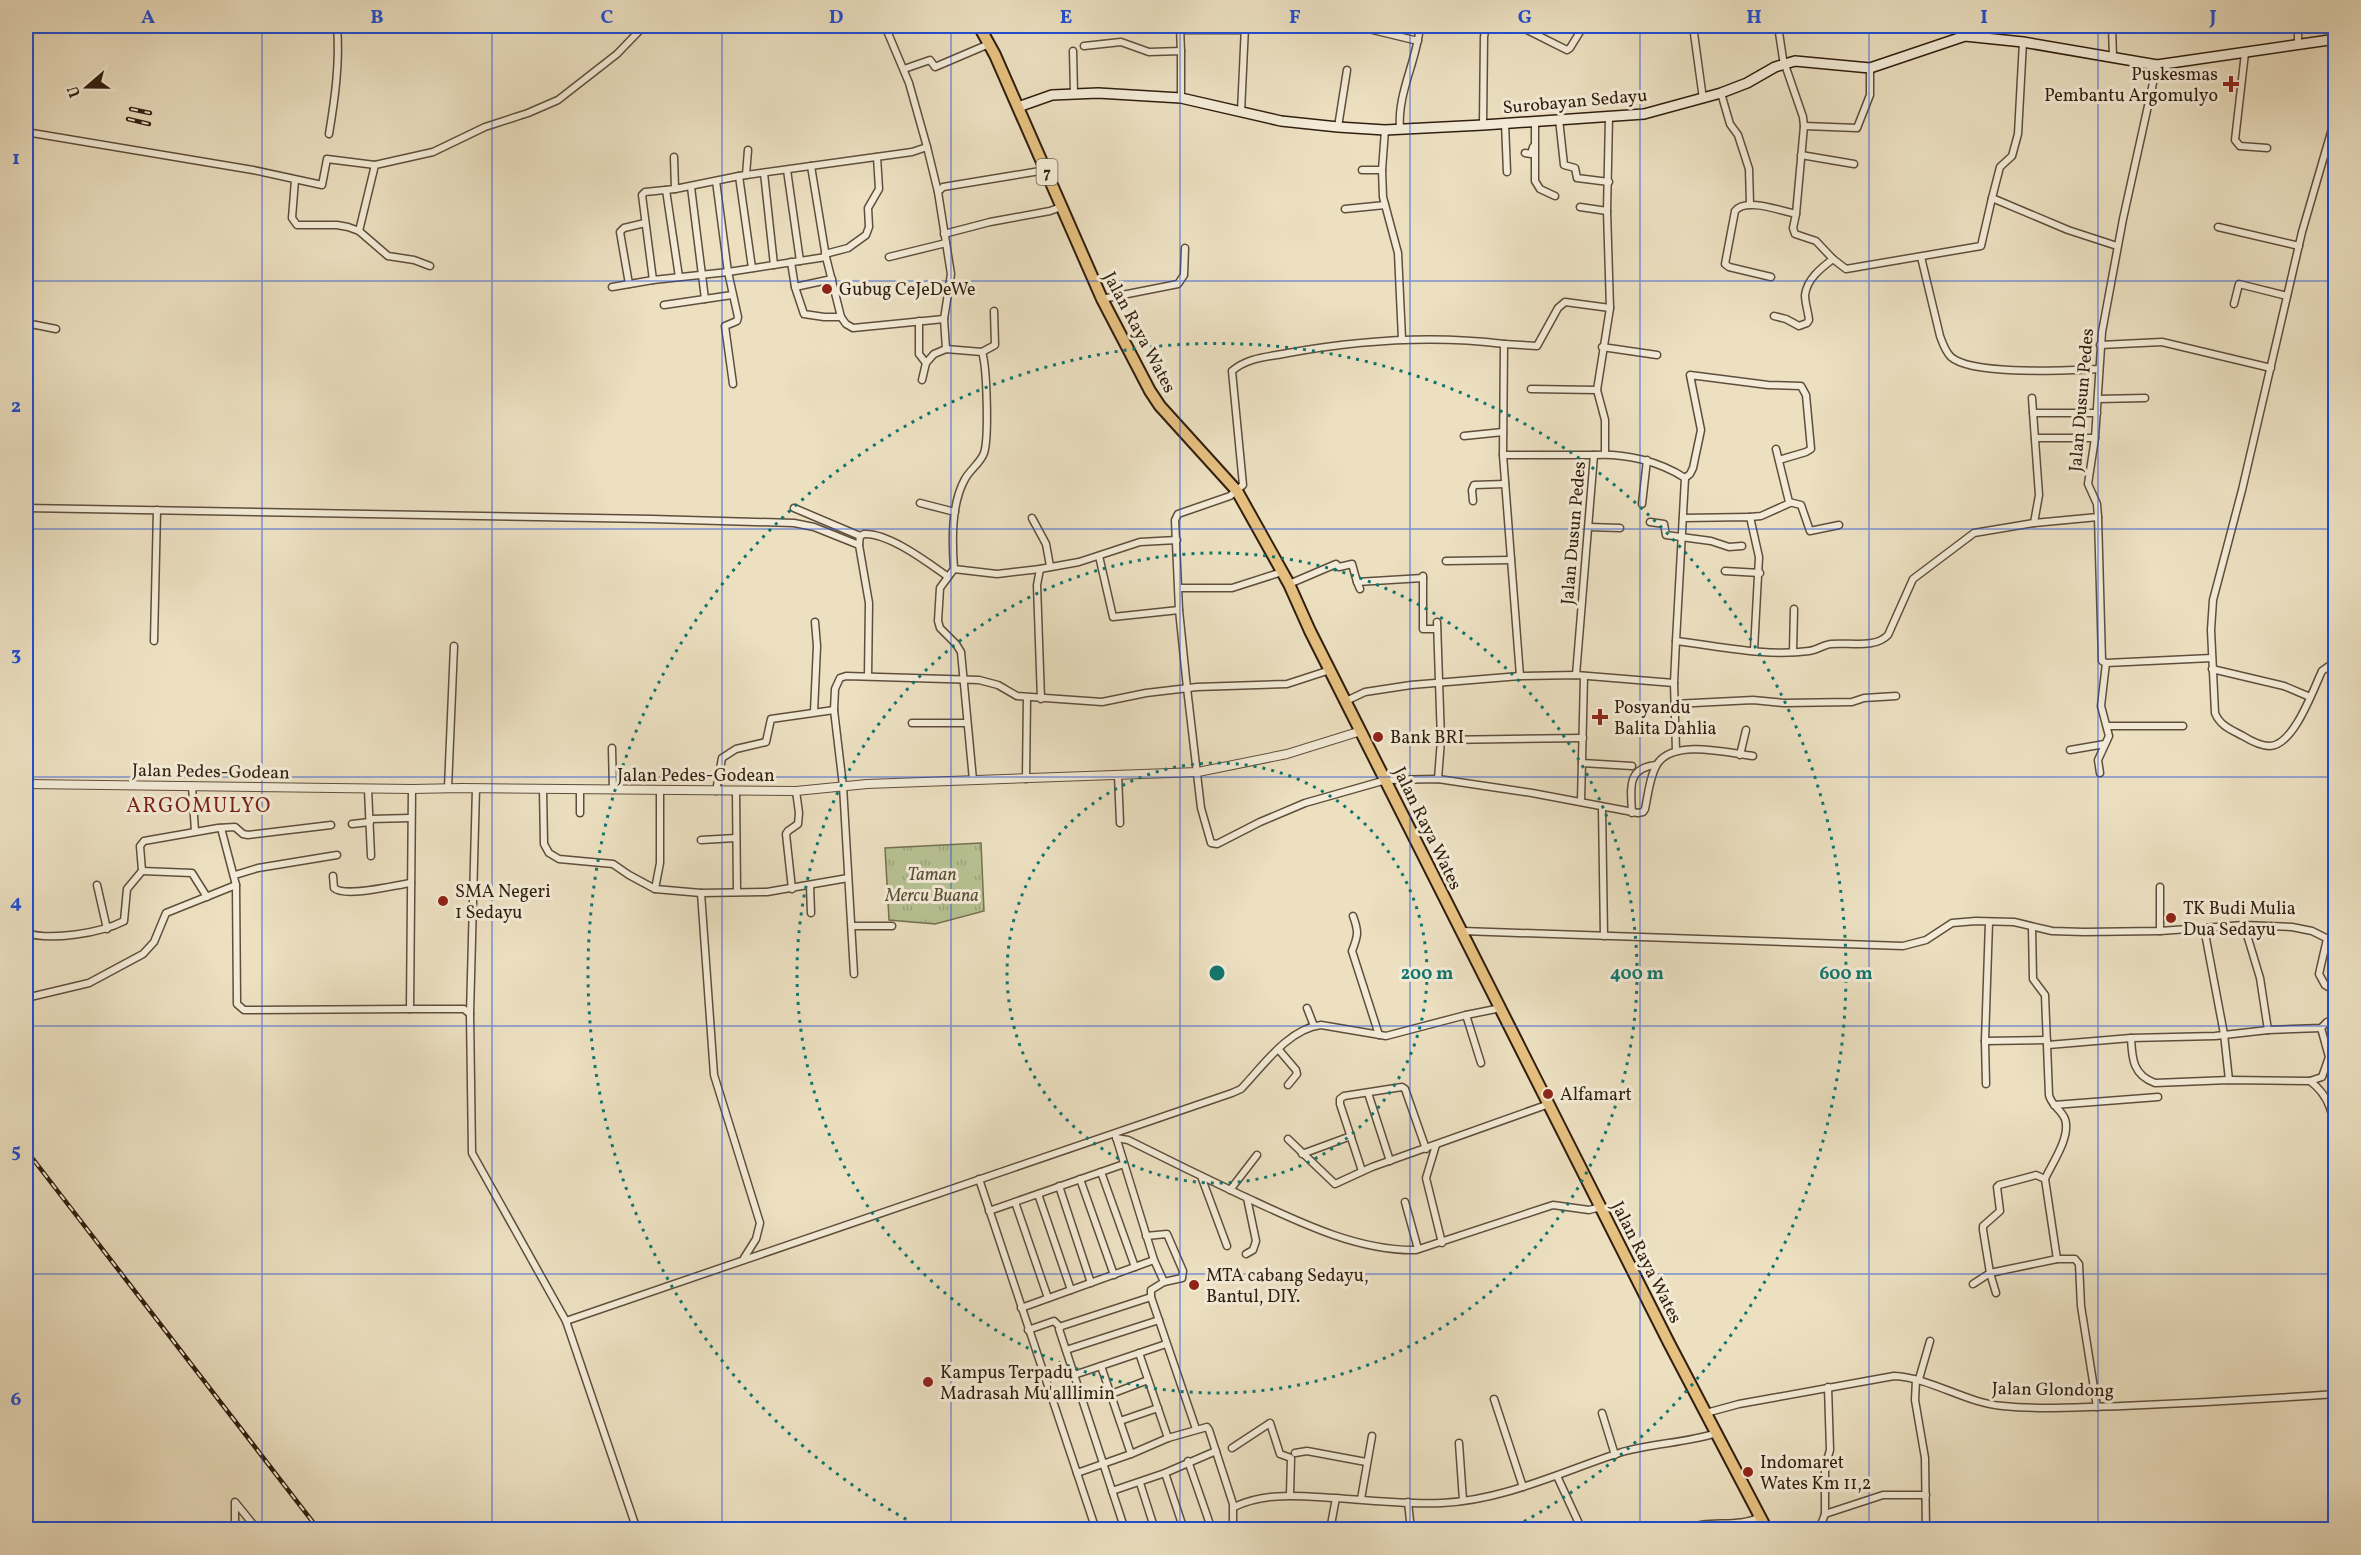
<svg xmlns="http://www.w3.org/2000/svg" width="2361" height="1555" viewBox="0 0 2361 1555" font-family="Vollkorn,serif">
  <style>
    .grass { fill: url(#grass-tufts); stroke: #747051; stroke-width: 1.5 }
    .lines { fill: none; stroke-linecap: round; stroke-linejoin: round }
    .minor-casing { stroke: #5f4e3c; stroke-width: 9 }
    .tertiary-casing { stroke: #5f4e3c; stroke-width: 10 }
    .secondary-casing { stroke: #301e0f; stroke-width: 12 }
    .trunk-casing { stroke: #301e0f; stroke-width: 14 }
    .minor { stroke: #f3ebd7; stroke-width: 6 }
    .tertiary { stroke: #f3ebd7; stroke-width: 8 }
    .secondary { stroke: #f3ebd7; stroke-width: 9 }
    .trunk { stroke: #e6c080; stroke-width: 10 }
    .rail-casing { stroke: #301e0f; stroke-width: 4.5 }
    .rail { stroke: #f3ebd7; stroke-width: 2; stroke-dasharray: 7; stroke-linecap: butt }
    .grid { fill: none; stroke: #1d4ed8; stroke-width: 1.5; stroke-opacity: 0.55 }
    .ring { fill: none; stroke: #0f766e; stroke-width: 3; stroke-dasharray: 3 6 }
    .poi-dot { fill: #8f2418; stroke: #f3ebd7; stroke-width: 2 }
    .labels { text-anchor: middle; stroke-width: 6; stroke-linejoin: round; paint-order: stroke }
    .shield { fill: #f3ebd7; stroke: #6a5c4b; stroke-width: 1.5 }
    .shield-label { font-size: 16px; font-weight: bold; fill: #301e0f }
    .poi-label { font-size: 18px; fill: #301e0f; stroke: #f3ebd7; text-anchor: start }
    .street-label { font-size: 18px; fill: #301e0f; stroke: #f3ebd7 }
    .park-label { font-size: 18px; font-style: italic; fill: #584f37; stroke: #f3ebd7 }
    .quarter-label { font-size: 21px; letter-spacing: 1.5px; fill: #7a1f14; stroke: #f3ebd7 }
    .centre { fill: #0f766e; stroke: #f3ebd7; stroke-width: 3 }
    .ring-label { font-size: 18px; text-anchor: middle; font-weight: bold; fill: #0f766e; stroke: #f3ebd7; stroke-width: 6; stroke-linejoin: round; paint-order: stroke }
    .neatline { fill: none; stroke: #1d4ed8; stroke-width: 2 }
    .grid-label { font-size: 20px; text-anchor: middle; font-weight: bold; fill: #1d4ed8 }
  </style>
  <defs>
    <pattern id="grass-tufts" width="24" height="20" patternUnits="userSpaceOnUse" patternTransform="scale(1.5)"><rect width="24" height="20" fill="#b7c293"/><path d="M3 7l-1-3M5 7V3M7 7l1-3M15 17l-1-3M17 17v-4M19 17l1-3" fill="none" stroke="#9ea67e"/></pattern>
  </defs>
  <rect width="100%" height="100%" fill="#ece0c1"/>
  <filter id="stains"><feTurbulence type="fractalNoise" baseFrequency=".00333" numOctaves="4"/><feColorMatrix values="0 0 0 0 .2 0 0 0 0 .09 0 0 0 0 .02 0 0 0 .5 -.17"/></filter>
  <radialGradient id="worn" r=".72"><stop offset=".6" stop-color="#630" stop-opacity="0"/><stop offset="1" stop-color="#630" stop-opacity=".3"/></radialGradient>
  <path class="grass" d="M981 843 984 911 935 924 889 920 885 848Z"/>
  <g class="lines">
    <defs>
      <g id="minor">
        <path d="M1356 26 1418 41"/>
        <path d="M1519 26 1567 50 1570 48 1583 27 1581 26"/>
        <path d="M1693 26 1703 99"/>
        <path d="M1778 26 1783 59 1803 117 1804 126 1796 214 1793 228 1795 234 1816 241 1833 259 1846 269 1981 246 1992 198"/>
        <path d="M2112 26 2113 58"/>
        <path d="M2298 26V45"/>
        <path d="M1180 28 1181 51"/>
        <path d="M1180 30H1245"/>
        <path d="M2023 42 2018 134 2012 156 2000 167 1992 198 2068 230 2117 246"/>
        <path d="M1084 46 1121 42 1149 52 1181 51V98"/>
        <path d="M1073 51 1074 93"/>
        <path d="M2245 53 2235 140 2240 146 2267 148"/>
        <path d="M904 69 930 60 935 67 989 44"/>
        <path d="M1721 93 1730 124 1738 135 1749 169 1750 204"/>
        <path d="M1241 112 1245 26"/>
        <path d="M2336 115 2302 232 2242 490 2213 600 2211 630 2215 713C2220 726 2232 730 2243 736 2251 741 2261 746 2270 746 2294 745 2313 690 2322 671L2329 666 2336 668"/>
        <path d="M1559 119 1564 165 1575 168 1577 178 1609 182"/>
        <path d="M1535 121V181L1540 189 1555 196"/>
        <path d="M1505 123 1507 172"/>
        <path d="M1483 125 1484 37 1486 26"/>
        <path d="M1804 126 1857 128 1870 95V68"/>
        <path d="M1338 127 1347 70"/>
        <path d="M1400 129C1397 93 1417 61 1420 26"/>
        <path d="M1385 130 1382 170 1383 197 1398 253 1402 339"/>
        <path d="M26 132 253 170 322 185 327 159 375 165"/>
        <path d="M329 134C335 98 340 62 337 26"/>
        <path d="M927 147 938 192"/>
        <path d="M1525 153 1531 154 1533 147"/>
        <path d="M1801 155 1854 164"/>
        <path d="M674 157 675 189"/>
        <path d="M811 166 826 257 841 317"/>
        <path d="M787 170 800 261"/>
        <path d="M1362 170H1382"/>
        <path d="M764 173 774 265"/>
        <path d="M746 175 748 150"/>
        <path d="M739 176 752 268"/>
        <path d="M295 180 292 218 297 225H337L348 227 359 231 388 256 414 260 430 266"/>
        <path d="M716 181 728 272 738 317 737 321 725 326 733 384"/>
        <path d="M691 187 705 299"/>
        <path d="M666 190 679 277"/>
        <path d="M1580 207 1607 211"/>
        <path d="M1345 209 1385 205"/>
        <path d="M2218 227 2299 246"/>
        <path d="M359 231 375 165 433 152 485 127 528 113 558 100 617 54 644 26"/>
        <path d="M944 234 990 222 1050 211 1061 207"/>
        <path d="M825 254 848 248 866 235 869 227 868 208 879 189 877 157"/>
        <path d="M889 257 946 243"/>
        <path d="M1921 257 1940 336C1943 344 1945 351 1951 357 1973 376 2069 370 2099 369"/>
        <path d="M791 262 795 287"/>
        <path d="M1771 277 1729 267 1725 264 1735 211C1745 197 1781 211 1796 214"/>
        <path d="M832 279 795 287 804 314 824 317H841L846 324 853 328 944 319"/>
        <path d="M653 280 642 195 645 192 675 189 739 176 912 152 927 147 909 83 885 26"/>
        <path d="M629 284 620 232 624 228 645 223"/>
        <path d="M612 287 653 280 728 272 826 257"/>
        <path d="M1102 299 1178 284 1184 275 1185 248"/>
        <path d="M2234 304 2239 284 2287 296"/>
        <path d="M664 305 732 295"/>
        <path d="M1774 316 1786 319 1799 326 1807 323 1809 320C1808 311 1805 303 1805 295 1807 279 1821 268 1833 259"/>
        <path d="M919 321V354L926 363"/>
        <path d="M26 323 56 329"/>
        <path d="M1504 344 1537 346 1558 308 1565 302 1610 308"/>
        <path d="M2100 345 2162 342 2271 368"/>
        <path d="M1602 347 1657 355"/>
        <path d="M946 349 944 319 951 274 938 192 943 187 1046 170"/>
        <path d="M982 352 995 345 994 311"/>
        <path d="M922 380 926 363 934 354 946 349 982 352C987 367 989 438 984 453 981 462 970 470 965 479 951 504 952 541 954 569L940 588 938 621 940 628 956 644 961 652 973 780"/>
        <path d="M1531 389 1597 390"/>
        <path d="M2032 398 2039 495 2034 523"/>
        <path d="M2098 399 2145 398"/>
        <path d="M2033 413H2097"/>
        <path d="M1464 436 1503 432"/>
        <path d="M2035 438H2095"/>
        <path d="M1776 449 1789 502 1801 505 1810 531 1839 525"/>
        <path d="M1605 454V420L1597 390 1610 308 1607 211 1609 117"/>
        <path d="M1503 455H1594"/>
        <path d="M1685 478 1690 474 1693 468 1701 430 1690 375 1768 385 1801 386 1806 395 1811 449 1806 452 1779 460"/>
        <path d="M1473 501 1472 490 1474 485 1505 484"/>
        <path d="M920 503 955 512"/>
        <path d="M1642 504 1647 460"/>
        <path d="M26 508 652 519 794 523 814 527 859 545 869 603 868 676"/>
        <path d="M794 508 860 536"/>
        <path d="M1750 517 1761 516 1790 503"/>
        <path d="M2098 517 2102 661 2106 663 2212 658"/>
        <path d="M1032 518 1046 544 1050 566"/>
        <path d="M1683 518 1750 517 1759 557 1754 650"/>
        <path d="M1650 522 1664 524 1666 535 1711 541 1729 547 1742 546"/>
        <path d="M1589 527 1620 528"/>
        <path d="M859 545 860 536 864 534C889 533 927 562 947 576"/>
        <path d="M1099 556 1113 617 1179 610"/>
        <path d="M1446 561 1511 560"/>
        <path d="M954 569 997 574 1040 569 1079 562 1140 542 1177 540"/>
        <path d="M1040 569 1037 585 1041 699"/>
        <path d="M1725 571 1760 573"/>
        <path d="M1423 576V629H1437"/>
        <path d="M1289 584 1336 564 1339 567 1352 564 1357 582"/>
        <path d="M1179 588H1232L1282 572"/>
        <path d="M1360 589 1357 582 1423 578"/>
        <path d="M1437 622 1441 740 1438 779"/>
        <path d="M154 641 157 510"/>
        <path d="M1793 652 1794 609"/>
        <path d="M2212 669 2284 686 2310 697"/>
        <path d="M1576 675 1594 455C1624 453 1659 461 1685 478L1676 641"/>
        <path d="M1520 676 1503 455 1504 344C1432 335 1360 340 1288 353 1269 357 1248 357 1232 371L1243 485 1230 496 1178 514 1175 520 1179 610 1187 688 1201 808 1211 843 1217 844 1260 822 1305 803 1386 780 1438 779 1532 793 1638 813 1643 812 1645 809C1648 795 1650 774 1658 763 1675 739 1728 753 1753 756"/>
        <path d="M1674 683 1676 751"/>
        <path d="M1346 701 1365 692 1411 685 1520 676 1576 675 1674 683 1676 641C1719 646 1766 657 1809 651 1817 650 1823 645 1831 644 1848 642 1875 649 1888 635L1913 579 1974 533 2034 523 2098 517 2097 504 2088 484 2095 438 2102 332 2123 219 2157 65"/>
        <path d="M1674 704 1753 700 1784 703 1852 702 1864 698 1896 696"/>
        <path d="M814 712 817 646 815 622"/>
        <path d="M912 723H967"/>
        <path d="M2107 726H2183"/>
        <path d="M1441 740 1583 738"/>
        <path d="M612 748 613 790"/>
        <path d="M2070 750 2105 744"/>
        <path d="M1740 755 1746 730"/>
        <path d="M1582 763 1632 766"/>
        <path d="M2100 773 2098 760 2109 736 2101 706 2106 663"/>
        <path d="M1118 775 1120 823"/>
        <path d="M1026 779 1027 698"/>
        <path d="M192 786 195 831"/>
        <path d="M448 788 454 646"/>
        <path d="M368 789 371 856"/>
        <path d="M412 789 410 1009H464L470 1014 472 1153 566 1321 637 1530"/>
        <path d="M543 789 544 844 549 853 559 859 613 864 629 875 655 889 701 893 767 892 848 878"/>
        <path d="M580 789V813"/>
        <path d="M716 791 722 758 736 749 766 742 771 719 834 710"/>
        <path d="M736 791 737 892"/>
        <path d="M1581 802 1584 676"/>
        <path d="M1602 807 1604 936"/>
        <path d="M1632 813C1631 789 1626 768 1656 765"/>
        <path d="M370 819 411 818"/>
        <path d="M352 824 370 822"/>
        <path d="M221 828 236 885 237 1004 244 1010 410 1009"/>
        <path d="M701 840 736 838"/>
        <path d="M142 871 192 873 207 897"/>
        <path d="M235 875 258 868 337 855"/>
        <path d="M333 876 334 888C345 898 395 885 411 883"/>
        <path d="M97 885 107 929"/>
        <path d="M810 885 811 913"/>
        <path d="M655 889 660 863V791"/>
        <path d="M792 889 786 834 788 831 798 824 799 813 796 791"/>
        <path d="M701 893 714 1075 760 1223 756 1239 744 1258"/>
        <path d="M1353 916C1359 932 1358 936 1352 951L1379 1035"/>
        <path d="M1989 922 1985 1041 2047 1040"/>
        <path d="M2244 925 2260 978 2268 1030"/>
        <path d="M852 926H892"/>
        <path d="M2032 927 2033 979 2045 995 2049 1095C2051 1105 2061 1109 2065 1119 2071 1137 2052 1163 2045 1179"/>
        <path d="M2204 928 2224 1034 2229 1080"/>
        <path d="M1462 931 1903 946 1926 940 1952 923 1976 921 2014 922 2052 931 2084 932 2160 931 2244 925 2292 927 2312 931 2336 943"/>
        <path d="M2160 931V887"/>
        <path d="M26 933C51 941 101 933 124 921L127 889 142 871 140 846 144 841 218 828 235 827 243 834 248 835 331 825"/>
        <path d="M2327 939 2319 974 2325 985 2336 992"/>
        <path d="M854 974 843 786 834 710 835 689 840 678 846 676 979 680 998 685 1017 696 1102 702 1146 693 1197 687 1287 684 1330 670"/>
        <path d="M26 998 89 983 143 954 154 942 166 913 236 885"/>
        <path d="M1307 1008 1314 1026"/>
        <path d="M470 1014 476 788"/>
        <path d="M1466 1015 1481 1063"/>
        <path d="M2131 1038C2132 1059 2133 1075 2155 1083L2229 1080 2310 1081C2331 1097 2333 1115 2336 1140"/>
        <path d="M1985 1041 1986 1084"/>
        <path d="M2048 1045 2131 1038 2215 1036 2268 1030 2321 1028 2327 1022 2336 1018"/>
        <path d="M1279 1050 1296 1070 1297 1074 1288 1085"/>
        <path d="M2310 1081 2322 1077 2329 1057 2321 1028"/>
        <path d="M1368 1093 1390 1161"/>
        <path d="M2054 1105 2158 1097"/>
        <path d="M1116 1137 1154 1260 1164 1282 1151 1290V1297L1196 1429"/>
        <path d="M1116 1138 1128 1140C1166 1159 1205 1178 1243 1196 1297 1221 1356 1251 1416 1250L1553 1205 1589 1210 1601 1207"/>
        <path d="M1288 1139 1335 1184 1372 1167 1549 1104"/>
        <path d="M1436 1145 1426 1178 1442 1243"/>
        <path d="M1302 1154 1351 1136"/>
        <path d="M1362 1171 1340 1104V1099L1344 1096 1402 1087 1405 1089 1426 1149"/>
        <path d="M1101 1172 1124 1164"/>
        <path d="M1201 1176 1227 1246"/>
        <path d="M979 1179 1096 1530"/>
        <path d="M1080 1179 1114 1275"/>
        <path d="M1059 1186 1091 1283"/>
        <path d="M1230 1190 1257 1155"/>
        <path d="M1038 1194 1071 1290"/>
        <path d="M1015 1202 1048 1298"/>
        <path d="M1405 1202 1418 1249"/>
        <path d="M989 1211 1101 1172 1135 1267"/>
        <path d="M1146 1236 1167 1234 1183 1271 1182 1278 1164 1282"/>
        <path d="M1246 1254 1253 1250 1256 1241 1247 1198"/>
        <path d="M1973 1284 1990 1273 2057 1259"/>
        <path d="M1996 1293 1990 1273 1983 1230V1226L2000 1211 1997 1187 1999 1185 2036 1175 2045 1179 2057 1259H2075L2079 1264 2081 1306 2097 1407"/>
        <path d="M1021 1308 1154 1260"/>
        <path d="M566 1321 1232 1093 1241 1089C1263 1066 1288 1029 1321 1025L1386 1036 1466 1015 1501 1008"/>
        <path d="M1028 1330 1054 1321 1060 1327"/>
        <path d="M1066 1350 1159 1320"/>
        <path d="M1139 1353 1168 1438"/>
        <path d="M1101 1366 1131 1454"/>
        <path d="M1074 1375 1166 1344"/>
        <path d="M1919 1379 1930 1341"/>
        <path d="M1916 1380 1915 1400 1925 1458 1926 1530"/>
        <path d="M1111 1394 1148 1380"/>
        <path d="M1494 1399 1523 1487"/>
        <path d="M1602 1413 1615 1455"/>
        <path d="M1706 1413 1739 1404 1894 1376C1932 1378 1965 1403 2003 1406 2042 1410 2083 1407 2122 1406 2193 1403 2264 1399 2336 1394"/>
        <path d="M1120 1421 1158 1408"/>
        <path d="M1459 1443 1463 1500"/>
        <path d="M1232 1448 1270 1423 1280 1454 1291 1458 1290 1495"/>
        <path d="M1295 1453 1307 1451 1366 1462"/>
        <path d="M1188 1461 1212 1530"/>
        <path d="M1077 1473 1131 1454 1168 1438 1207 1427 1209 1430 1233 1504V1530"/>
        <path d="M1165 1473 1184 1530"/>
        <path d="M1557 1476 1582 1530"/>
        <path d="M1140 1483 1155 1530"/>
        <path d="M1112 1491 1165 1473 1216 1451"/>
        <path d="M1361 1499 1372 1436"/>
        <path d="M1408 1502 1411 1530"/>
        <path d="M1234 1507C1266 1492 1298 1496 1333 1498 1369 1500 1406 1505 1442 1503 1505 1500 1563 1471 1622 1452 1653 1443 1686 1443 1717 1433"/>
        <path d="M1825 1514V1467L1830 1450 1828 1387"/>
        <path d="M235 1530V1502L252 1523"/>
        <path d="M1125 1530 1059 1329 1062 1326 1151 1297"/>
        <path d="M1330 1530 1336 1498"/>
        <path d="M1684 1530C1707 1518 1736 1529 1760 1517"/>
        <path d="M1819 1530 1825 1514 1883 1495H1926"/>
      </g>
      <path id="tertiary" d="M26 784 412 789 462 788 796 791 867 784 1198 772 1287 754 1361 731"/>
      <path id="secondary" d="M1018 107 1052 95 1098 93 1181 98 1281 121 1338 127 1385 130 1483 125 1644 114 1721 93 1747 83 1775 67 1795 61 1870 68 1965 36 2023 42 2157 65 2336 39"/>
      <path id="trunk" d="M979 26 995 55 1102 299 1150 391 1160 406 1237 491 1289 584 1310 631 1669 1343 1767 1530"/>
    </defs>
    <use href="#minor" class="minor-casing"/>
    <use href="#tertiary" class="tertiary-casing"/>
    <use href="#secondary" class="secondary-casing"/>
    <use href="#trunk" class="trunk-casing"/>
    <use href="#minor" class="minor"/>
    <use href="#tertiary" class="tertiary"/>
    <use href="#secondary" class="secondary"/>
    <use href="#trunk" class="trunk"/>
    <defs>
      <g id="rail">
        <path d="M131 109 150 113"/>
        <path d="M128 119 149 124"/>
        <path d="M26 1150 319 1530"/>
      </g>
    </defs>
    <use href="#rail" class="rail-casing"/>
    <use href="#rail" class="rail"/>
  </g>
  <path class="grid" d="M262 26V1530M492 26V1530M722 26V1530M951 26V1530M1180 26V1530M1410 26V1530M1640 26V1530M1869 26V1530M2098 26V1530M26 281H2336M26 529H2336M26 777H2336M26 1026H2336M26 1274H2336"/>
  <g class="ring">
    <circle cx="1217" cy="973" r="210"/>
    <circle cx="1217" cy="973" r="420"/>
    <path d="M922 1528A629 629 0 1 1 1512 1528"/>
  </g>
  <g class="poi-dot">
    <path d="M2228 75h6v6h6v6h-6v6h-6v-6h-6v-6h6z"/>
    <circle cx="827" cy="289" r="6"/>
    <path d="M1597 708h6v6h6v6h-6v6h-6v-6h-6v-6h6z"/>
    <circle cx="1378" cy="737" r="6"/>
    <circle cx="443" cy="901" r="6"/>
    <circle cx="2171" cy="918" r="6"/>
    <circle cx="1548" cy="1094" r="6"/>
    <circle cx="1194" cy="1285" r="6"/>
    <circle cx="928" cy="1382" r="6"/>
    <circle cx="1748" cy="1472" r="6"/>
  </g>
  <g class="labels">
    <rect class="shield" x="1036.5" y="159" width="21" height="26" rx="4.5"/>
    <g class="shield-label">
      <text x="1047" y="178">7</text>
    </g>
    <g class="poi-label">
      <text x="2218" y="80" text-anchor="end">Puskesmas<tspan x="2218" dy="21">Pembantu Argomulyo</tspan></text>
      <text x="839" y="295">Gubug CeJeDeWe</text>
      <text x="1614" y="713">Posyandu<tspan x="1614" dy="21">Balita Dahlia</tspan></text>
      <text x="1390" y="743">Bank BRI</text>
      <text x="455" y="897">SMA Negeri<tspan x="455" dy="21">1 Sedayu</tspan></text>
      <text x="2183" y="914">TK Budi Mulia<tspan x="2183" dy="21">Dua Sedayu</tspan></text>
      <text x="1560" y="1100">Alfamart</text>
      <text x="1206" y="1281">MTA cabang Sedayu,<tspan x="1206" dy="21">Bantul, DIY.</tspan></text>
      <text x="940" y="1378">Kampus Terpadu<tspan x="940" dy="21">Madrasah Mu'alllimin</tspan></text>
      <text x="1760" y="1468">Indomaret<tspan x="1760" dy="21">Wates Km 11,2</tspan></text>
    </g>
    <g class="street-label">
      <text transform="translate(1575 101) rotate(-5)" y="6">Surobayan Sedayu</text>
      <text transform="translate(1140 332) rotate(62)" y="6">Jalan Raya Wates</text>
      <text transform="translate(2081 400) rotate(-85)" y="6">Jalan Dusun Pedes</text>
      <text transform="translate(1573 533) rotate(-85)" y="6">Jalan Dusun Pedes</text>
      <text transform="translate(211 771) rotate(1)" y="6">Jalan Pedes-Godean</text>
      <text x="696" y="781">Jalan Pedes-Godean</text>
      <text transform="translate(1428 828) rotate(64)" y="6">Jalan Raya Wates</text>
      <text transform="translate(1647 1262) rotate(63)" y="6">Jalan Raya Wates</text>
      <text transform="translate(2053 1389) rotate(1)" y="6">Jalan Glondong</text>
    </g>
    <g class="park-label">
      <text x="932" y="880">Taman<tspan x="932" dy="21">Mercu Buana</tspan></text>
    </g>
    <g class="quarter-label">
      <text x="199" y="812">ARGOMULYO</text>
    </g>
  </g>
  <circle cx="1217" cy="973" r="9" class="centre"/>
  <g class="ring-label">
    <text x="1427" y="979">200 m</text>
    <text x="1637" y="979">400 m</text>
    <text x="1846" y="979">600 m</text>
  </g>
  <rect width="2361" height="1555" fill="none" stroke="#ece0c1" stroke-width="66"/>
  <g transform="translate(87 87) rotate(250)" stroke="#f3ebd7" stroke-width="4.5" paint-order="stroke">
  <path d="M0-4.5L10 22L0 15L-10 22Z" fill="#301e0f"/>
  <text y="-9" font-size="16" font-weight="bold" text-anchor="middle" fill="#301e0f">U</text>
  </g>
  <rect x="33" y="33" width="2295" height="1489" class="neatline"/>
  <g class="grid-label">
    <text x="148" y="23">A</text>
    <text x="377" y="23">B</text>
    <text x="607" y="23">C</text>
    <text x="836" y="23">D</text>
    <text x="1066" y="23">E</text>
    <text x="1295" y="23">F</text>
    <text x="1525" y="23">G</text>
    <text x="1754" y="23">H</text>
    <text x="1984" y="23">I</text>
    <text x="2213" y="23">J</text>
    <text x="16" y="164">1</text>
    <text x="16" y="412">2</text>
    <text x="16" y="660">3</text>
    <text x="16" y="908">4</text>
    <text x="16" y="1157">5</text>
    <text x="16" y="1405">6</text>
  </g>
  <rect width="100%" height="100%" filter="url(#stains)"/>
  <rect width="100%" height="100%" fill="url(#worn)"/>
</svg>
